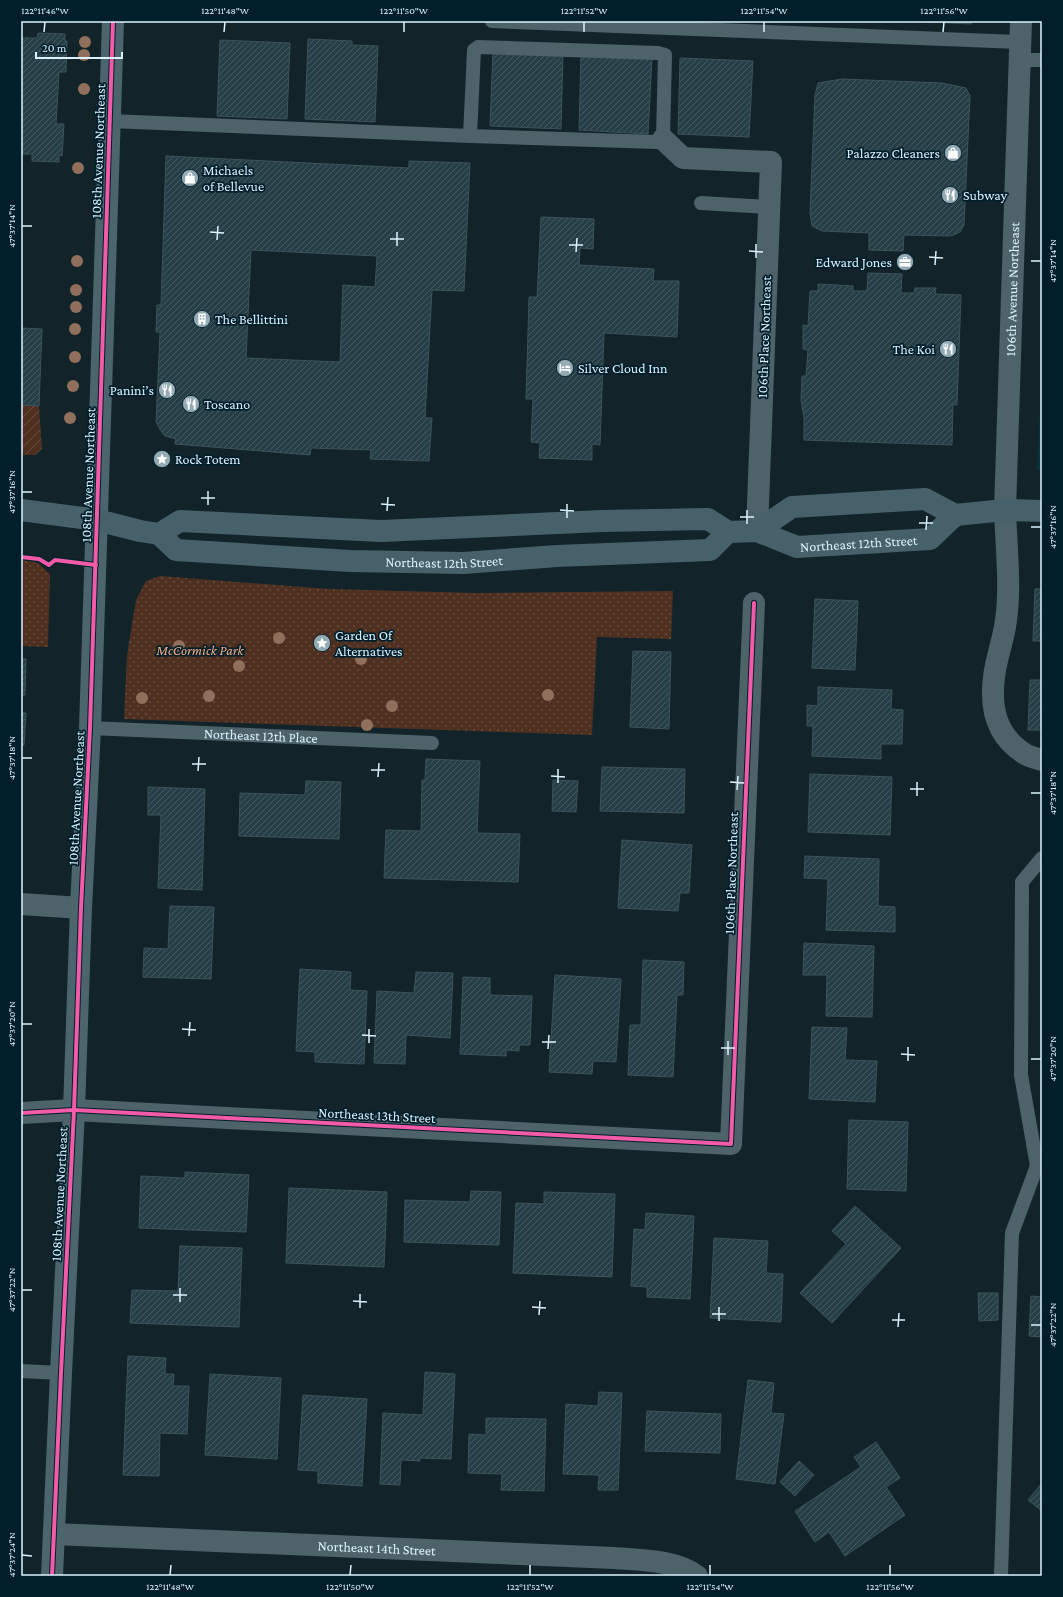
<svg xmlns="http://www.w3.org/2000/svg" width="1063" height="1597" viewBox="0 0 1063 1597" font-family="'Crimson Pro',serif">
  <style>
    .built { fill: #0d313e }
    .park { fill: url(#park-dots) }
    .garden { fill: url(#garden-furrows) }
    .building { fill: url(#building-hatch); stroke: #3d5259; fill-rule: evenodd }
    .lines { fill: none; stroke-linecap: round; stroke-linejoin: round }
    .service { stroke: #4e626a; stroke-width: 14 }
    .minor { stroke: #4e626a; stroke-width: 22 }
    .tertiary { stroke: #4e626a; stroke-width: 22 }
    .secondary { stroke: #4c656d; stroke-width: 22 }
    .primary { stroke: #47616b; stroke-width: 22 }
    .cycleway-casing { stroke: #001f2b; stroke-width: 6 }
    .cycleway { stroke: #f35aa7; stroke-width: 4 }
    .tree { fill: #906f5d }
    .ticks { fill: none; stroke: #dbf3fe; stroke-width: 1.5 }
    .labels { text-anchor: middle; stroke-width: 3.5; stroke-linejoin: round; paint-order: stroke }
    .street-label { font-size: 14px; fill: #dbf3fe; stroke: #001f2b }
    .poi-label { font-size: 14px; fill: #dbf3fe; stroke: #001f2b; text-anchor: start }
    .park-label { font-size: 14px; font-style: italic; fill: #f8ac87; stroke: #001f2b }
    .neatline { fill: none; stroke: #dbf3fe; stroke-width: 1.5 }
    .ticks-label { font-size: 10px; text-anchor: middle; fill: #dbf3fe }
  </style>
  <defs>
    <pattern id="park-dots" width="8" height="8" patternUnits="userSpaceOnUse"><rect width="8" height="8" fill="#4f3020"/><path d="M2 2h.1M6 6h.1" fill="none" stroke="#684e41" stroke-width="1.8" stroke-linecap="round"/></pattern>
    <pattern id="garden-furrows" width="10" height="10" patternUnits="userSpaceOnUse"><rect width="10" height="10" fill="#4f3020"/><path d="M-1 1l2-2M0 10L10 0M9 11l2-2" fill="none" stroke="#684e41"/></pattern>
    <pattern id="building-hatch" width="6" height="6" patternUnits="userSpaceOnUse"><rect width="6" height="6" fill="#263e46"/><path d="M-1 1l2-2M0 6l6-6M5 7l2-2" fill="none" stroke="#455a62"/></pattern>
  </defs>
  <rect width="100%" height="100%" fill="#12242a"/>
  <path class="built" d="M1042 366V470H1037Z"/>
  <g class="park">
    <path d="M21 559 38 563 50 574 48 647 21 646Z"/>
    <path d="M160 576 329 589 474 593 673 591 671 639 597 637 592 735 124 719 127 655 136 600 146 581Z"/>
  </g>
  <path class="garden" d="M21 405 39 406 42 449 35 455H21Z"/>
  <g class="building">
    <path d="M907 21H971V24Z"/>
    <path d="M38 33 65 34V41H67L66 72H59L56 124H64L62 156 59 155V162L32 161V154H21V38H37Z"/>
    <path d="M308 39 352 41V45L378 46 375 122 305 119Z"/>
    <path d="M220 40 290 43 287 119 217 116Z"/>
    <path d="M493 51 563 53 561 129 490 126Z"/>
    <path d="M581 55 652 58 648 134 579 130Z"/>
    <path d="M680 58 753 61 749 137 678 134Z"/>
    <path d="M842 79 942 83 966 88 970 96 964 225 960 232 951 236 904 235 903 251 869 250V233L822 231 812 226 810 213 815 95 818 83Z"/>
    <path d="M166 156 409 168V161L470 163 464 291 432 290 425 418H432L429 461 370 459 371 450 311 448 310 455 175 444 176 439 165 436 161 431 156 422 160 332H156L157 305H161ZM251 250 377 256 375 287 343 285 340 362 246 358Z"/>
    <path d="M541 217 594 219 593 249 580 248 579 265 654 269 653 281H679L677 337 604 333 600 445 592 444V460L539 458 540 443 531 442 533 399H526L529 297H537Z"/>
    <path d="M868 273 902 274 901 293H914L915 288H936L935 294 961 295 957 405 953 404 952 445 804 440V418L801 400 802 376H806L808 350 803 349V325L808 326 810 291H818V284L853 286V291H867Z"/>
    <path d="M21 328 42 329 39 406 21 405Z"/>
    <path d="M1035 589H1042V641H1033Z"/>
    <path d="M815 599 858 601 855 670 812 668Z"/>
    <path d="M633 651 671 652 669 729 630 727Z"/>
    <path d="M21 659H26L25 695H21Z"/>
    <path d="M1030 680H1042V730H1028Z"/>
    <path d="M818 687 892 690 891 709 903 710 902 744H881V759L812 756 813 726H807V705L818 706Z"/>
    <path d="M21 713H26L24 745H21Z"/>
    <path d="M426 759 480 761 477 833 520 834 518 882 384 878 386 830 421 831 422 780H425Z"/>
    <path d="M602 767 685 769 684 813 600 811Z"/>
    <path d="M810 774 892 777 890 835 808 832Z"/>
    <path d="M553 780 578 781 576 812 552 811Z"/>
    <path d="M306 781 341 782 339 839 239 836 240 793 305 795Z"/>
    <path d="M148 787 205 789 202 890 158 888 161 815H148Z"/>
    <path d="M622 840 692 845 689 893H680L678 911 618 908Z"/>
    <path d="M805 856 879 859 878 906 895 907V932L826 930 828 879 804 878Z"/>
    <path d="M170 906 214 907 211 979 143 977 144 948 168 949Z"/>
    <path d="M804 943 874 946 872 1017 826 1016 827 975H803Z"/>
    <path d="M643 960 684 962 683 995H677L673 1077 628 1075 630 1025H641Z"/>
    <path d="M300 969 351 972 350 990 367 991 364 1064 315 1062V1052L296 1051Z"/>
    <path d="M416 972 453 973 450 1038 406 1035 405 1064 374 1063 377 991 414 993Z"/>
    <path d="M555 975 621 979 616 1062 593 1061 592 1074 549 1072Z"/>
    <path d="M463 977 490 978V995L532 996 530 1045H519V1051L506 1050V1056L460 1054Z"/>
    <path d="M812 1027 847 1028 845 1060 877 1061 875 1102 809 1099Z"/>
    <path d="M849 1120 908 1122 906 1191 847 1189Z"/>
    <path d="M185 1172 249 1175 246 1232 139 1228 141 1176 185 1178Z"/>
    <path d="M289 1188 387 1192 384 1267 286 1263Z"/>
    <path d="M471 1191 501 1192 499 1245 404 1242 405 1200 470 1202Z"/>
    <path d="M544 1192 615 1194 612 1277 513 1273 516 1203 544 1204Z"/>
    <path d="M855 1206 901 1248 832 1323 800 1293 846 1244 832 1231Z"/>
    <path d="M646 1213 694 1216 690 1299 647 1297V1287L631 1286 634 1229 645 1230Z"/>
    <path d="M714 1238 768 1241 766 1273 783 1274 781 1322 710 1318Z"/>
    <path d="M180 1246 242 1248 239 1327 130 1323 132 1290 178 1291Z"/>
    <path d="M978 1293H998V1320L979 1321Z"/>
    <path d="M1031 1296 1042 1297V1337L1029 1336Z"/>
    <path d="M128 1356 166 1358 165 1374H174L173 1386H189L187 1434 160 1433 159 1476 123 1475Z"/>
    <path d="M425 1372 455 1374 451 1459 420 1458V1461L401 1460 400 1485 380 1484 383 1413 423 1415Z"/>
    <path d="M210 1374 281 1378 277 1459 205 1455Z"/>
    <path d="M748 1380 774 1383 771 1413 784 1414 775 1484 736 1479Z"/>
    <path d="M599 1392 622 1393 618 1490H598L599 1475 563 1474 566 1404 598 1406Z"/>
    <path d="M303 1395 367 1399 362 1486 318 1483V1471L298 1470Z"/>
    <path d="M647 1411 721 1414 720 1453 645 1451Z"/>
    <path d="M486 1418 546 1419 544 1491 501 1490 502 1474 468 1473 469 1434 486 1435Z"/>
    <path d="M876 1442 900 1478 886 1487 905 1515 845 1556 829 1532 815 1542 795 1511 861 1467 854 1457Z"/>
    <path d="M799 1461 814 1475 795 1496 780 1482Z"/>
    <path d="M1042 1483V1511L1028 1500Z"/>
  </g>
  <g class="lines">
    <g class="service">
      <path d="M492 21 1021 42"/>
      <path d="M1020 60H1042"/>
      <path d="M110 121 470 136 657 142 663 139 665 55 658 53 478 47 474 50 470 136"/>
      <path d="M701 203 769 207"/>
      <path id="s1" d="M90 728 432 743"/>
      <path d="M1042 858 1022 882 1021 1075 1037 1166H1042"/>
      <path d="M21 1371 61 1373"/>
      <path d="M1001 1576 1012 1233 1037 1166"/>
    </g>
    <g class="minor">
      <path d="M663 139 683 158 771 162 757 531"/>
      <path d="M1005 510C1006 544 1011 586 1006 620 1004 639 996 658 994 677 990 708 996 736 1025 754 1029 757 1037 758 1042 760"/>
      <path d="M21 904 81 908"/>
      <path d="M21 1113 74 1110 731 1144 754 603"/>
      <path id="s2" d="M54 1534 614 1558C639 1560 677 1560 697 1576"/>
    </g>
    <path class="tertiary" id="s3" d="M1005 510 1021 21"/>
    <path class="secondary" d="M52 1576 61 1373 74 1110 81 908 90 728 113 21"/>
    <g class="primary">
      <path id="s4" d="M21 510 97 520 140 531 159 534 176 550 350 561 463 563 557 556 710 550 728 532"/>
      <path d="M757 531 792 507 925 499 955 515 1005 510 1042 511"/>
      <path id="s5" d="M159 534 180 521 381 531 601 521 708 519 728 532 757 531 797 547 930 539 955 515"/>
    </g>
    <defs>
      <g id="cycleway">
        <path d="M21 557 39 559 49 565 55 560 96 565"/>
        <path d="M21 1113 74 1110 731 1144 754 603"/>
        <path d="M52 1576 61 1373 74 1110 81 908 90 728 113 21"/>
      </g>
    </defs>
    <use href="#cycleway" class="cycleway-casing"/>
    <use href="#cycleway" class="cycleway"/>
  </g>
  <g class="tree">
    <circle cx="85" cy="42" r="6"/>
    <circle cx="84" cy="55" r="6"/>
    <circle cx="84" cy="89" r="6"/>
    <circle cx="78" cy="168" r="6"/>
    <circle cx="77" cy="261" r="6"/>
    <circle cx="76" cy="290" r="6"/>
    <circle cx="76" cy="307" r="6"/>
    <circle cx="75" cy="329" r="6"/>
    <circle cx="75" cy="357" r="6"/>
    <circle cx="73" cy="386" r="6"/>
    <circle cx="70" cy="418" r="6"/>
    <circle cx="279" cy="638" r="6"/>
    <circle cx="179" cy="646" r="6"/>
    <circle cx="361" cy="659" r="6"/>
    <circle cx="239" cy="666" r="6"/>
    <circle cx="548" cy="695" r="6"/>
    <circle cx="209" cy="696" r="6"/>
    <circle cx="142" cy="698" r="6"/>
    <circle cx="392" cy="706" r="6"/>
    <circle cx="367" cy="725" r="6"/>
  </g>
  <path class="ticks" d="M44 32 45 22M224 32 225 22M404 32V22M584 32V22M764 32V22M943 32 944 22M22 226H32M210 232 224 233M390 239H404M217 240 218 226M569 245H583M397 246V232M749 251 763 252M576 252 577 238M929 257 943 258M756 258V244M1031 261H1041M935 265 936 251M22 492H32M201 498H215M381 504 395 505M208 505V491M560 510 574 511M387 511 388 497M740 517H754M567 518V504M919 523H933M747 524V510M1031 527H1041M926 530 927 516M22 758H32M192 764H206M371 770H385M198 771 199 757M551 776 565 777M378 777 379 763M730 782 744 783M558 783V769M910 789H924M737 790 738 776M1031 793H1041M917 796V782M22 1024H32M182 1029 196 1030M362 1035 376 1036M189 1036 190 1022M542 1042H556M369 1043V1029M721 1048H735M548 1049 549 1035M901 1054 915 1055M728 1055V1041M1031 1059H1041M908 1061V1047M22 1290H32M173 1295H187M353 1301 367 1302M180 1302V1288M532 1307 546 1308M360 1308V1294M712 1314H726M539 1315 540 1301M892 1320H905M719 1321V1307M1031 1325H1041M898 1327 899 1313M22 1555 32 1556M170 1575 171 1565M350 1575 351 1565M530 1575V1565M710 1575V1565M890 1575V1565"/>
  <defs>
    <symbol id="shop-disc" viewBox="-11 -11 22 22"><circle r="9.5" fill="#95abb4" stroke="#001f2b"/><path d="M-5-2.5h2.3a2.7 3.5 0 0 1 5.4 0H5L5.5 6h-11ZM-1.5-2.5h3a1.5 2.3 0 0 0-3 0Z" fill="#fff"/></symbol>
    <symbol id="restaurant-disc" viewBox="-11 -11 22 22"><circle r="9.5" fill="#95abb4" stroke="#001f2b"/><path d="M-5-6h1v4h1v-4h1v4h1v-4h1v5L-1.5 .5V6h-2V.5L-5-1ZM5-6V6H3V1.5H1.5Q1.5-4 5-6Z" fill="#fff"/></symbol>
    <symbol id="office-disc" viewBox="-11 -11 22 22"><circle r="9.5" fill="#95abb4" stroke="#001f2b"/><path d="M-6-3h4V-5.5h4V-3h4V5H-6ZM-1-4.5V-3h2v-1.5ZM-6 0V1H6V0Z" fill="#fff"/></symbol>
    <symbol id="building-disc" viewBox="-11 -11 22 22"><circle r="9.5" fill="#95abb4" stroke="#001f2b"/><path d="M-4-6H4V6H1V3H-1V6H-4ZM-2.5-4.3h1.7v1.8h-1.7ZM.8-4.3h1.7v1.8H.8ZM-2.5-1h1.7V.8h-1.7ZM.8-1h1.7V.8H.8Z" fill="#fff"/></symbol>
    <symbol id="hotel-disc" viewBox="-11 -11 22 22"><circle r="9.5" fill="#95abb4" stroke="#001f2b"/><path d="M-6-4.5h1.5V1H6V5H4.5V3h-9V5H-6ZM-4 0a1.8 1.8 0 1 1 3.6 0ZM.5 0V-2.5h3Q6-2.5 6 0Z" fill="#fff"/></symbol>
    <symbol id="sight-disc" viewBox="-11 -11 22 22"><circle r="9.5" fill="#95abb4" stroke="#001f2b"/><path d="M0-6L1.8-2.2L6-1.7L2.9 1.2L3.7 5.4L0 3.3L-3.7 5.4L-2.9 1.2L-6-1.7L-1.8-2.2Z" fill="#fff"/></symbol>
  </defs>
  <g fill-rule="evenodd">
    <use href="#shop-disc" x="943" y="143" width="20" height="20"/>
    <use href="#shop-disc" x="180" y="168" width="20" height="20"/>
    <use href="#restaurant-disc" x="940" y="185" width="20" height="20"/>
    <use href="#office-disc" x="895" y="252" width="20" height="20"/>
    <use href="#building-disc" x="192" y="309" width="20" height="20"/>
    <use href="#restaurant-disc" x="938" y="339" width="20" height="20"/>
    <use href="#hotel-disc" x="555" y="358" width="20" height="20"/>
    <use href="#restaurant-disc" x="157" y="380" width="20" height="20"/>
    <use href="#restaurant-disc" x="181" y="394" width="20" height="20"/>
    <use href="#sight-disc" x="152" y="449" width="20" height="20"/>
    <use href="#sight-disc" x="312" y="633" width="20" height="20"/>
  </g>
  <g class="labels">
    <g class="street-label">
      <text transform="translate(98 151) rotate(-88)" y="5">108th Avenue Northeast</text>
      <text dy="5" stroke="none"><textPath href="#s3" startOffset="221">106th Avenue Northeast</textPath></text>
      <text transform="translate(764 337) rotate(-88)" y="5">106th Place Northeast</text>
      <text transform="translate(88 475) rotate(-88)" y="5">108th Avenue Northeast</text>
      <text dy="5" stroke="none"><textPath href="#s5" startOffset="711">Northeast 12th Street</textPath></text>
      <text dy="5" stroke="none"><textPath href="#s4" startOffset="432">Northeast 12th Street</textPath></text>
      <text dy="5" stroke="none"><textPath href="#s1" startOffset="171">Northeast 12th Place</textPath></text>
      <text transform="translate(76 798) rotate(-87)" y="5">108th Avenue Northeast</text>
      <text transform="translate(731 873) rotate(-88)" y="5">106th Place Northeast</text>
      <text transform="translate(377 1115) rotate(3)" y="5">Northeast 13th Street</text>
      <text transform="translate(59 1194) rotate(-87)" y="5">108th Avenue Northeast</text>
      <text dy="5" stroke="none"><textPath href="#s2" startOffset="323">Northeast 14th Street</textPath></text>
    </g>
    <g class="poi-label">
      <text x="940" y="158" text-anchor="end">Palazzo Cleaners</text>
      <text x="203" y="175">Michaels<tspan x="203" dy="16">of Bellevue</tspan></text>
      <text x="963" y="200">Subway</text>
      <text x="892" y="267" text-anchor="end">Edward Jones</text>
      <text x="215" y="324">The Bellittini</text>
      <text x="935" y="354" text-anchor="end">The Koi</text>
      <text x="578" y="373">Silver Cloud Inn</text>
      <text x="154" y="395" text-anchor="end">Panini’s</text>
      <text x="204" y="409">Toscano</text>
      <text x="175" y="464">Rock Totem</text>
      <text x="335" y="640">Garden Of<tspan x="335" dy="16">Alternatives</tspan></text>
    </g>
    <g class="park-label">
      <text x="200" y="655">McCormick Park</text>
    </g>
  </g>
  <rect width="1063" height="1597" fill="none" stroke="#001f2b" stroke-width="44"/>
  <path d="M36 52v6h86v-6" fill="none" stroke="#dbf3fe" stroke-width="2"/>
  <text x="42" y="52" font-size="12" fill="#dbf3fe" stroke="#001f2b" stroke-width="3" paint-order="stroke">20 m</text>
  <rect x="22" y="22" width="1019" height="1553" class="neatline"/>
  <g class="ticks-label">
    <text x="45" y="14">122°11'46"W</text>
    <text x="225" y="14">122°11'48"W</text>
    <text x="404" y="14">122°11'50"W</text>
    <text x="584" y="14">122°11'52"W</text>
    <text x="764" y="14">122°11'54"W</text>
    <text x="944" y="14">122°11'56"W</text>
    <text transform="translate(11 226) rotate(-90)" y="4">47°37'14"N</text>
    <text transform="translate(1052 261) rotate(-90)" y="4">47°37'14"N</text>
    <text transform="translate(11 492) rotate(-90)" y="4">47°37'16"N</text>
    <text transform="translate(1052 527) rotate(-90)" y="4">47°37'16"N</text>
    <text transform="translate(11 758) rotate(-90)" y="4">47°37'18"N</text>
    <text transform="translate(1052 793) rotate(-90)" y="4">47°37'18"N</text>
    <text transform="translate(11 1024) rotate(-90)" y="4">47°37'20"N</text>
    <text transform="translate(1052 1059) rotate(-90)" y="4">47°37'20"N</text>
    <text transform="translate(11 1290) rotate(-90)" y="4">47°37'22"N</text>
    <text transform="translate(1052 1325) rotate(-90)" y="4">47°37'22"N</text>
    <text transform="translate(11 1555) rotate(-90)" y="4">47°37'24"N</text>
    <text x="170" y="1590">122°11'48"W</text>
    <text x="350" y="1590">122°11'50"W</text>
    <text x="530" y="1590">122°11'52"W</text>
    <text x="710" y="1590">122°11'54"W</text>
    <text x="890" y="1590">122°11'56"W</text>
  </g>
</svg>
